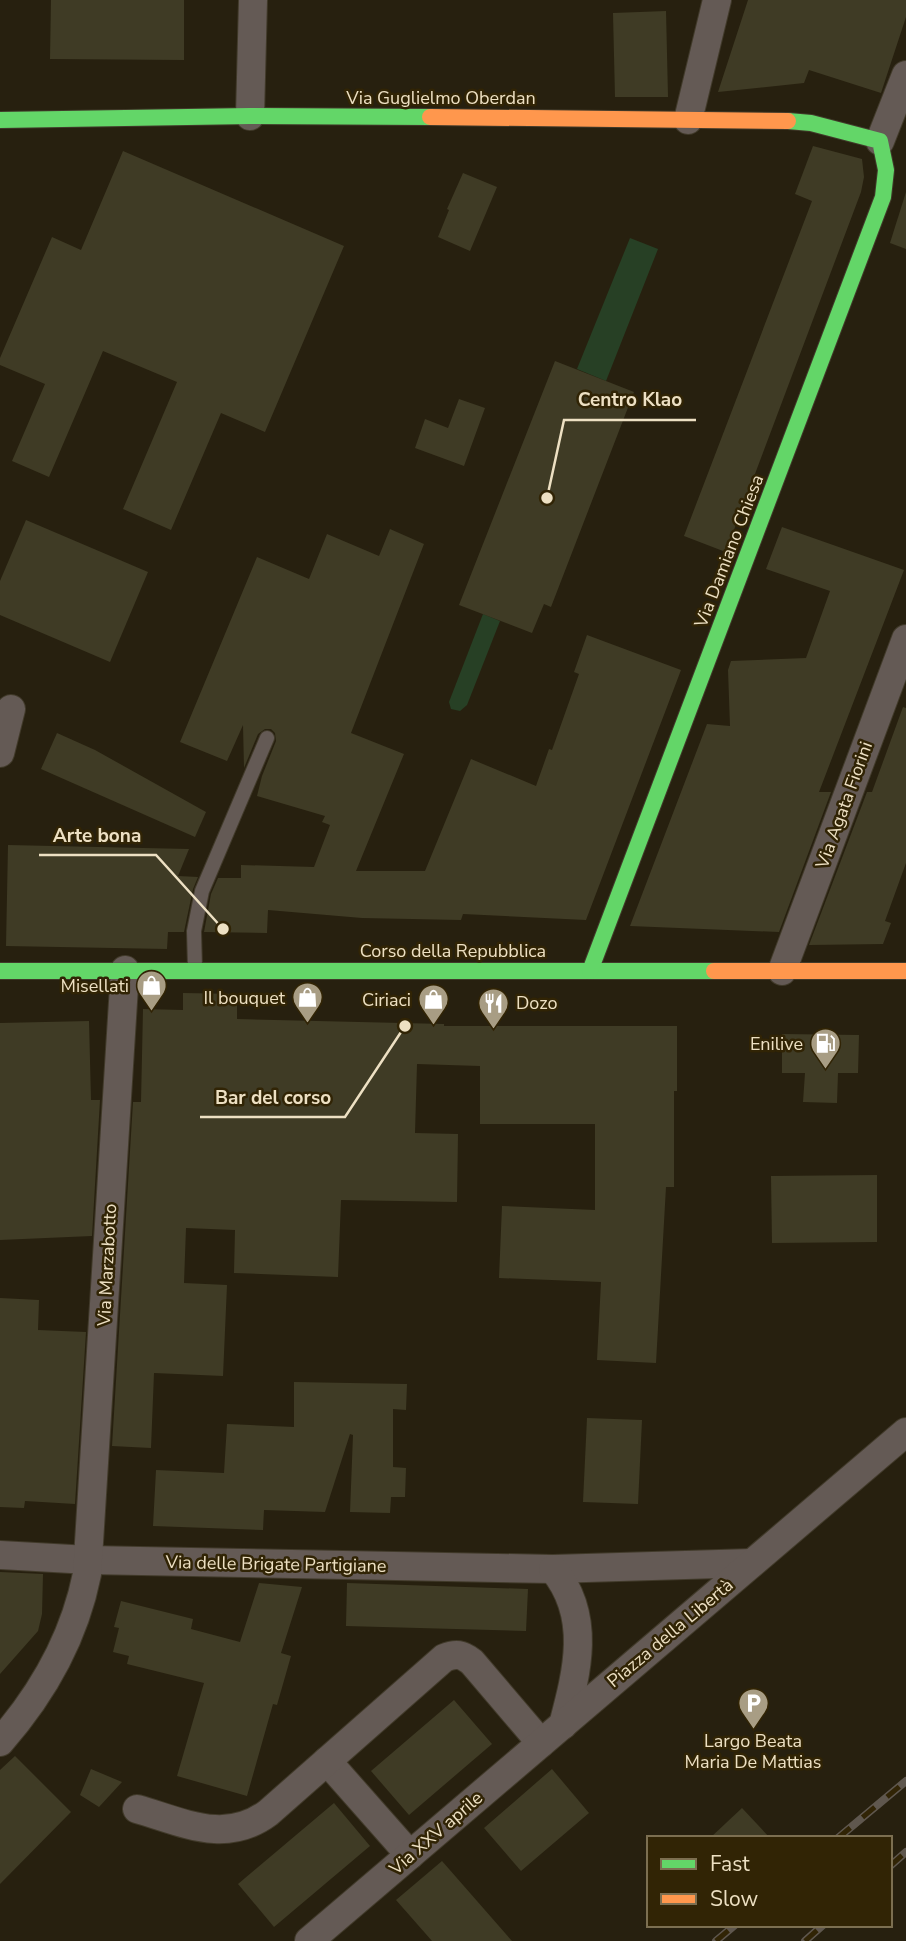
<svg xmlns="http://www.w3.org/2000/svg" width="906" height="1941" viewBox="0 0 906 1941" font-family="'Nunito Sans',sans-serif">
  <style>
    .grass { fill: #274025 }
    .building { fill: #3f3b25 }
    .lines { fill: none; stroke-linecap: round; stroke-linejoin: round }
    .lane-casing { stroke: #413a2a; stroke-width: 16 }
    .street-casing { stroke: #413a2a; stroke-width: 30 }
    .fast-casing { stroke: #413a2a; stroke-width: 18 }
    .slow-casing { stroke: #413a2a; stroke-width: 18 }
    .lane { stroke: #645a55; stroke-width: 14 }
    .street { stroke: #645a55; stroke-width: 28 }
    .fast { stroke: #63d668; stroke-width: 16 }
    .slow { stroke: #ff974d; stroke-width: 16 }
    .rail-casing { stroke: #5f574e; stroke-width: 8 }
    .rail { stroke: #312405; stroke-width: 5; stroke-dasharray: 16; stroke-linecap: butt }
    .labels { text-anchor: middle; stroke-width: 5; stroke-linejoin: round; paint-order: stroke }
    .street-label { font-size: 18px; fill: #ede0c3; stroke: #312405 }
    .poi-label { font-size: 18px; fill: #ede0c3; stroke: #312405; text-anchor: end }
    .leader { fill: none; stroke: #ede0c3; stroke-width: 2.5 }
    .callout-dot { fill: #ede0c3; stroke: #312405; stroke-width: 2.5 }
    .callout-label { font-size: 19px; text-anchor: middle; font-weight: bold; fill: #ede0c3; stroke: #312405; stroke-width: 5; stroke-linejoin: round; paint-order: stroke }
  </style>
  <rect width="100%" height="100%" fill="#27200f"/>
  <g class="grass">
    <path d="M630 238 658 249 606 381 577 369Z"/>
    <path d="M483 614 500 621 467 705 460 711 451 709 449 702Z"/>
  </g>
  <g class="building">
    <path d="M51 0H184V60L50 59Z"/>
    <path d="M748 0H906V17L881 93 809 70 804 83 718 92Z"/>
    <path d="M666 11 668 97H615L613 13Z"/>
    <path d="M813 146 862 159 864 177 861 192 723 559V551L684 536 812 201 795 194Z"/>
    <path d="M123 151 344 246 265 432 221 413 171 530 123 509 177 382 103 351 49 477 12 461 45 384 0 365V358L52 237 81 250Z"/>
    <path d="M463 173 497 187 470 251 438 237 449 210 447 209Z"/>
    <path d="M906 192V249L890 243Z"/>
    <path d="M555 361 634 392 551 607 544 604 532 633 459 605Z"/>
    <path d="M459 399 485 408 464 466 415 448 425 419 448 428Z"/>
    <path d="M26 520 148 572 110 662 0 615V581Z"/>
    <path d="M782 527 904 570 819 792H831L779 932 630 926 707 724 730 726 728 670 731 661 806 658 830 591 766 569Z"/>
    <path d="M390 529 424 544 351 733 404 754 356 871H425L471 759 536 786 549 749 552 750 579 674 574 672 587 635 681 670 586 920 463 914 461 920 362 918 268 910 267 933 204 932 211 894 218 878H241V865L314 867 330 825 322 822 325 816 257 796 262 776 276 741 275 733 271 729H265L258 734 244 768 243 725 227 761 180 742 257 557 309 579 327 534 379 556Z"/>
    <path d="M903 707 906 708V863L885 921 891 923 883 944 809 945 867 792H872Z"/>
    <path d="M57 733 95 750 206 812 195 837 41 769Z"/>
    <path d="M8 845 189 849 178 876 198 877 193 889 184 932H168L167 949 6 946Z"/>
    <path d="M183 993 237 994V1019L444 1024V1026H677V1091H674V1187H666L656 1363 597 1360 601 1282 499 1278 502 1206 595 1210V1124H480V1066L417 1064 415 1133 458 1134 457 1202 341 1200 338 1277 234 1273 235 1230 186 1228 184 1283 227 1285 223 1376 154 1373 151 1448 112 1446 133 1102H141L143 1009 183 1010Z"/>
    <path d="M89 1021 91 1100H100L92 1236 0 1240V1023Z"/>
    <path d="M782 1034 859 1035 858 1073H838L837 1103 803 1102 805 1073H782Z"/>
    <path d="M877 1175V1242L772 1243 771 1176Z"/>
    <path d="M0 1298 39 1300 38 1330 86 1332 75 1504 25 1501 24 1508 0 1507Z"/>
    <path d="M294 1382 407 1384 406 1410 393 1409V1467L406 1468 405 1497H391L390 1513 350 1512 353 1435 350 1434 325 1512 264 1510 263 1530 153 1526 156 1470 224 1473 227 1424 294 1427Z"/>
    <path d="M587 1418 642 1420 638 1504 583 1502Z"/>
    <path d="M0 1572 43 1574 42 1614 38 1631 0 1674Z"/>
    <path d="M259 1583 302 1587 281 1653 291 1656 277 1705 273 1704 247 1796 177 1776 204 1683 127 1664 129 1656 113 1652 119 1628 114 1627 121 1601 193 1619 191 1629 240 1642Z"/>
    <path d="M347 1583 528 1589 526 1631 346 1626Z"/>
    <path d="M454 1700 492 1744 409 1815 371 1771Z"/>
    <path d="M15 1756 71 1812 0 1884V1770Z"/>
    <path d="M91 1769 122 1782 99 1807 80 1795Z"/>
    <path d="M552 1769 589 1813 521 1871 484 1828Z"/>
    <path d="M334 1803 370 1846 274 1927 238 1884Z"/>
    <path d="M742 1808 770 1838H710Z"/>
    <path d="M442 1861 512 1941H432L396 1900Z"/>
  </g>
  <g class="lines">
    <defs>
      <path id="lane" d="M195 968 194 931 202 891 267 738"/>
      <g id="street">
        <path d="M250 116 253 0"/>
        <path d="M688 120 717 0"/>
        <path d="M880 141 906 75"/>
        <path d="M0 753 11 709"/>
        <path d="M782 971 906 639"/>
        <path d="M0 1555 89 1560 553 1569 752 1563"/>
        <path d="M553 1569C592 1616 577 1672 563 1725"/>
        <path d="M0 1742C43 1693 74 1639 87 1574L125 970"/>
        <path d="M327 1761 410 1855"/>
        <path d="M137 1809C183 1822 225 1845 268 1813L444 1658C456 1653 462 1654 472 1662L541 1743"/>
        <path d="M309 1941 906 1432"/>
      </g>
      <g id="fast">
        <path d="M0 120 250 116 430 117"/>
        <path d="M0 971H714"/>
        <path d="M590 971 883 197 886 170 880 141 811 123 788 121"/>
      </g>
      <g id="slow">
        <path d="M430 117 788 121"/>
        <path d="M714 971H906"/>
      </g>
    </defs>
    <use href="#lane" class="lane-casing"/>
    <use href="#street" class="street-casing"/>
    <use href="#fast" class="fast-casing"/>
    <use href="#slow" class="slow-casing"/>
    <use href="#lane" class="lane"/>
    <use href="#street" class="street"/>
    <use href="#fast" class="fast"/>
    <use href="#slow" class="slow"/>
    <defs>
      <g id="rail">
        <path d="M838 1838 906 1781"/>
        <path d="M890 1866 906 1852"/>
        <path d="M716 1941 735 1925"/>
        <path d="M805 1941 823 1925"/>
      </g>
    </defs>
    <use href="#rail" class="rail-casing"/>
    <use href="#rail" class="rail"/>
  </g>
  <defs>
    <symbol id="shop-pin" viewBox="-11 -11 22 30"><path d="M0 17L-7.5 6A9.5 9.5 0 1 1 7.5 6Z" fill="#a89d84" stroke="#312405"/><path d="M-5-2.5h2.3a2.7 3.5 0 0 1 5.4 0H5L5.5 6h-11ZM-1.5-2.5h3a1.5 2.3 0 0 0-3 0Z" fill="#fff"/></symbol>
    <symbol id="restaurant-pin" viewBox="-11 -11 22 30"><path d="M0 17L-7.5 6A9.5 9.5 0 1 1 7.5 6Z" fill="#a89d84" stroke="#312405"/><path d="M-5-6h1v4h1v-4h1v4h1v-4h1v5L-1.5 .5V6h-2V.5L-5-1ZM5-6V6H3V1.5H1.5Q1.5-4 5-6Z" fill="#fff"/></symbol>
    <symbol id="fuel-pin" viewBox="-11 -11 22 30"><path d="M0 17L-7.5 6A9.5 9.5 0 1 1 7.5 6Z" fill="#a89d84" stroke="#312405"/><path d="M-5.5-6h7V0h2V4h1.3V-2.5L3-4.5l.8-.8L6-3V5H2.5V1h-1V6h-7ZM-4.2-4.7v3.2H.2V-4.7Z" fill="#fff"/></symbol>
    <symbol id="parking-pin" viewBox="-11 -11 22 30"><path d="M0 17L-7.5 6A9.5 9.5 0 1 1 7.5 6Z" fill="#a89d84" stroke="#312405"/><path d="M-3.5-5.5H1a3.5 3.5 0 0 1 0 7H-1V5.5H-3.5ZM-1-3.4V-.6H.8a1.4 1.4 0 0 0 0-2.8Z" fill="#fff"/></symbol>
  </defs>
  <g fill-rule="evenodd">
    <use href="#shop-pin" x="134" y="968" width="35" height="47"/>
    <use href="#shop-pin" x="290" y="980" width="35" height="47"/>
    <use href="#shop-pin" x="416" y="982" width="35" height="47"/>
    <use href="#restaurant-pin" x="476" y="986" width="35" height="47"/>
    <use href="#fuel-pin" x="808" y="1026" width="35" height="47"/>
    <use href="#parking-pin" x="736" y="1686" width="35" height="47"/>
  </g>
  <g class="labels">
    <g class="street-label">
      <text x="441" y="104">Via Guglielmo Oberdan</text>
      <text transform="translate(729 551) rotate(-69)" y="6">Via Damiano Chiesa</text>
      <text transform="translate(844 805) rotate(-70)" y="6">Via Agata Fiorini</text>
      <text x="453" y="957">Corso della Repubblica</text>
      <text transform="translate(107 1265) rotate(-87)" y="6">Via Marzabotto</text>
      <text transform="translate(276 1564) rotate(1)" y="6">Via delle Brigate Partigiane</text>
      <text transform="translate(670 1633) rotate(-40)" y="6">Piazza della Libertà</text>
      <text transform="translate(436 1833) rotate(-41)" y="6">Via XXV aprile</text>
    </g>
    <g class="poi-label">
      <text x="129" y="992">Misellati</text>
      <text x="285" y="1004">Il bouquet</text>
      <text x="411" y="1006">Ciriaci</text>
      <text x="516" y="1009" text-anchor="start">Dozo</text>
      <text x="803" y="1050">Enilive</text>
      <text x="753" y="1747" text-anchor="middle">Largo Beata<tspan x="753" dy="21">Maria De Mattias</tspan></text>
    </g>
  </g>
  <path class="leader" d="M547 498L564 420H696M223 929L156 855H39M405 1026L345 1117H200"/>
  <g class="callout-dot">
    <circle cx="547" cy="498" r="7"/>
    <circle cx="223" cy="929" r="7"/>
    <circle cx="405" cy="1026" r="7"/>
  </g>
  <g class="callout-label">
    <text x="630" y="406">Centro Klao</text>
    <text x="97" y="842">Arte bona</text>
    <text x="273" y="1104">Bar del corso</text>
  </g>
  <rect x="647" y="1836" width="245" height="91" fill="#312405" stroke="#7c6f51" stroke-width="2"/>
  <rect x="661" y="1859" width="35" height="10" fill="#63d668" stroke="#7c6f51" stroke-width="2"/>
  <text x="710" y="1871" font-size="21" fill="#ede0c3">Fast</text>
  <rect x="661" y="1894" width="35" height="10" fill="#ff974d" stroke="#7c6f51" stroke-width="2"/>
  <text x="710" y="1906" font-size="21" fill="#ede0c3">Slow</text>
</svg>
